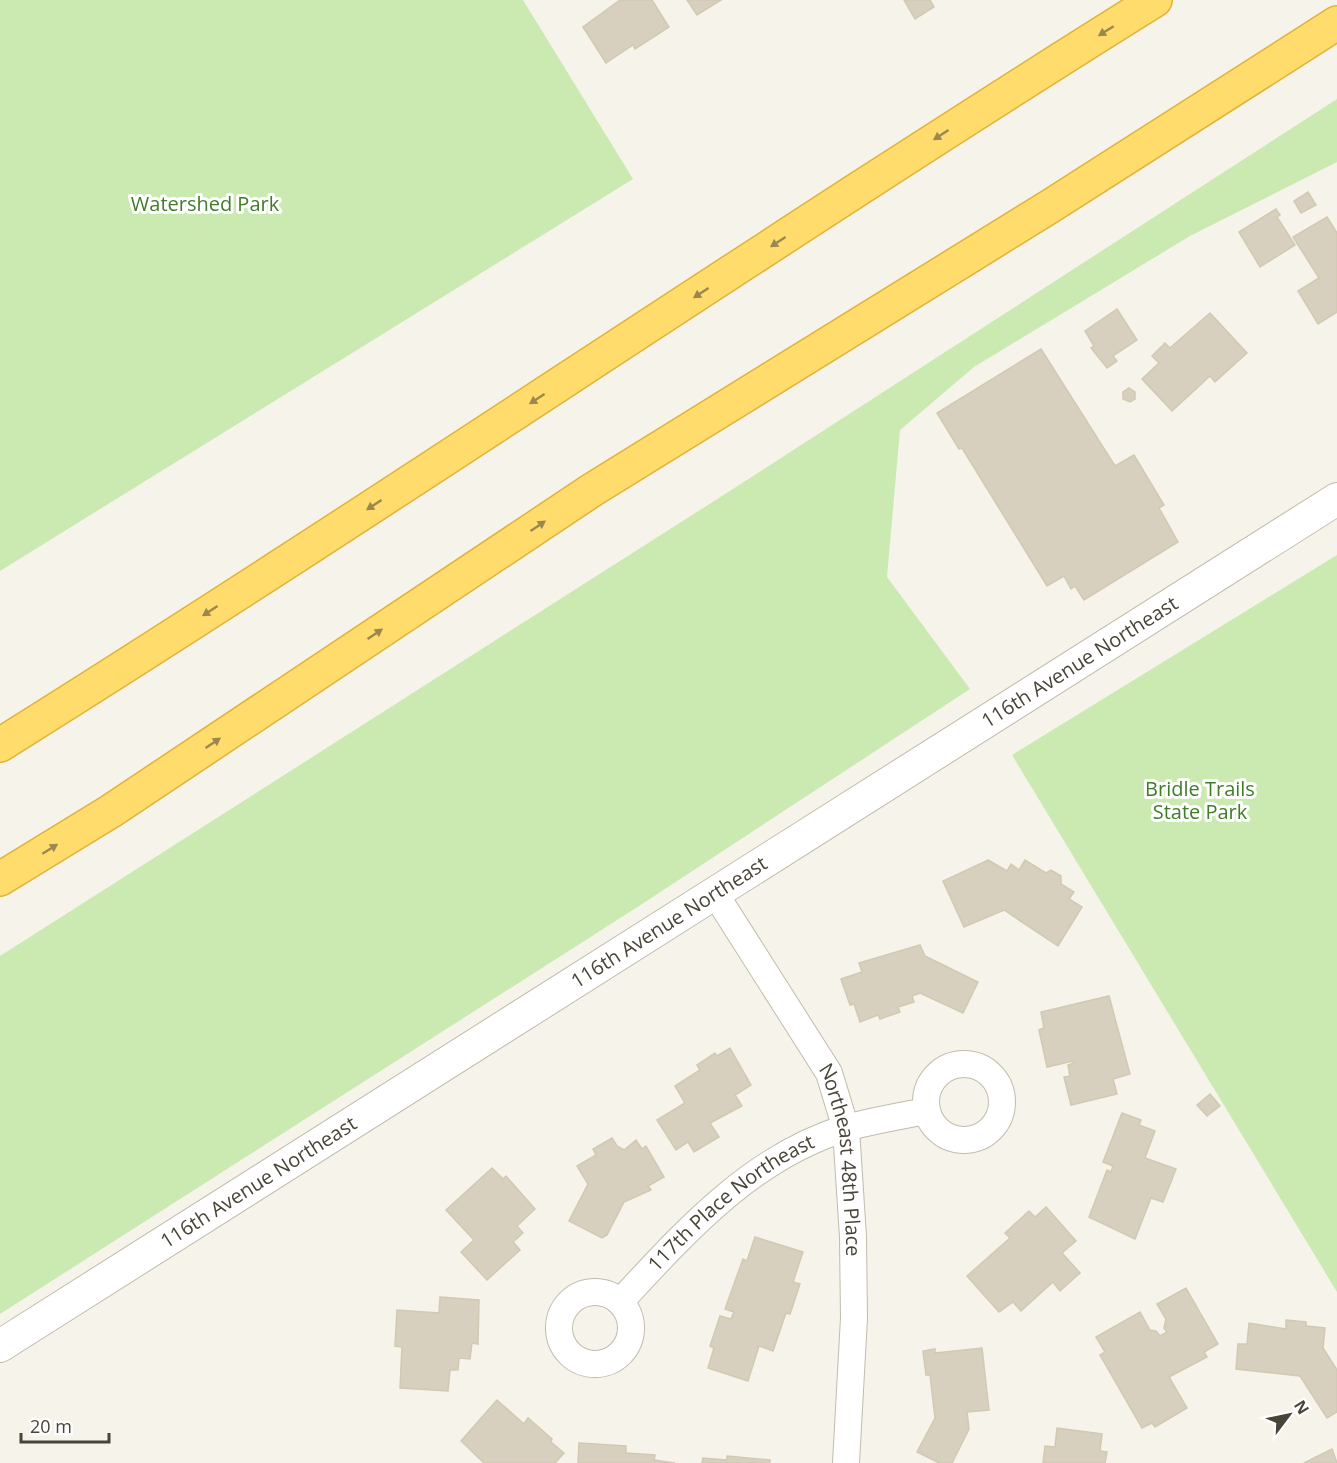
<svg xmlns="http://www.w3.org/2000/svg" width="1337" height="1463" viewBox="0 0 1337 1463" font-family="'Open Sans',sans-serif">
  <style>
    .green { fill: #cbeab2 }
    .building { fill: #d7d0bf; stroke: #d2c9b2; stroke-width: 1.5 }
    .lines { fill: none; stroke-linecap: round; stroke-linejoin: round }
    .minor-casing { stroke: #c1bcac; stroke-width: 28 }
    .tertiary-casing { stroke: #c1bcac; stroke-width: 34 }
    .motorway-casing { stroke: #e0b339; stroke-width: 36 }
    .minor { stroke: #fff; stroke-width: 26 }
    .tertiary { stroke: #fff; stroke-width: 32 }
    .motorway { stroke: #ffdc6b; stroke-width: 33 }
    .oneway { fill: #9b884f }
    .labels { text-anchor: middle; stroke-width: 6; stroke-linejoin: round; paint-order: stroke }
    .park-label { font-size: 20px; fill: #407d29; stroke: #fff }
    .street-label { font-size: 20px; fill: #494438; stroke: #fff }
  </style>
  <rect width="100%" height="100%" fill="#f5f3ea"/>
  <g class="green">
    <path d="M0 0H523L633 179 0 571Z"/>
    <path d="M1337 99V162L1190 236 974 367 900 430 887 577 970 689 639 906 0 1314V956L722 496Z"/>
    <path d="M1337 555V1292L1012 755Z"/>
  </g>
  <g class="building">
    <path d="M620 0H652L669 27 635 49 633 45 606 63 583 27Z"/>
    <path d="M687 0H721L697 15Z"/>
    <path d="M904 0H930L934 7 915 19Z"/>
    <path d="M1308 192 1316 205 1301 213 1294 201Z"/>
    <path d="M1276 209 1280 215 1277 217 1295 245 1260 267 1239 232Z"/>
    <path d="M1327 217 1337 233V312L1318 324 1298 291 1319 278 1293 237Z"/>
    <path d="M1117 309 1137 340 1113 356 1117 361 1107 368 1091 348 1094 346 1085 331Z"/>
    <path d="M1210 313 1247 353 1215 382 1210 376 1172 411 1142 379 1159 363 1152 356 1165 343 1170 348Z"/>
    <path d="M1041 349 1115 466 1134 455 1164 505 1159 508 1178 542 1084 600 1075 586 1071 589 1064 576 1047 586 962 448 959 449 937 413Z"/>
    <path d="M1129 388 1135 392V399L1130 402 1123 399V392Z"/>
    <path d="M988 860 1007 871 1011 864 1019 870 1025 860 1046 873 1051 870 1061 876V884L1074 892 1069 899 1082 907 1058 946 1004 910 964 927 943 881Z"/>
    <path d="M920 945 925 956 978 982 963 1013 920 993 912 996 914 1002 898 1007 900 1012 880 1019 878 1015 860 1022 854 1004 850 1005 841 979 862 972 859 963Z"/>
    <path d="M1109 996 1130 1074 1113 1079 1117 1094 1071 1105 1064 1077 1070 1076 1068 1065 1074 1063 1073 1061 1047 1067 1039 1030 1044 1028 1041 1012Z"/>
    <path d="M730 1048 751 1085 735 1095 742 1106 710 1123 719 1137 694 1152 688 1142 676 1150 657 1120 685 1103 675 1086 700 1070 697 1065 715 1053 717 1056Z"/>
    <path d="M1210 1094 1220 1106 1207 1116 1197 1105Z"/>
    <path d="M1122 1113 1141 1120 1139 1125 1155 1131 1145 1158 1176 1169 1163 1202 1151 1198 1135 1239 1089 1217 1107 1170 1111 1172 1113 1166 1103 1162Z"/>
    <path d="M612 1138 617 1146 624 1150 636 1140 642 1149 646 1146 664 1177 648 1186 651 1190 624 1202 607 1235 602 1238 569 1221 588 1184 577 1166 596 1155 593 1149Z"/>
    <path d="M492 1168 503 1179 506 1176 535 1209 517 1226 523 1233 513 1242 520 1250 487 1280 461 1252 474 1240 446 1210Z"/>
    <path d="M1046 1207 1076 1241 1062 1253 1080 1273 1060 1291 1053 1282 1021 1311 1013 1302 999 1312 967 1276 1010 1238 1005 1233 1029 1211 1035 1217Z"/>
    <path d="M755 1237 803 1252 793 1282 800 1284 790 1314 786 1313 773 1351 759 1346 748 1381 708 1368 714 1348 710 1346 720 1316 731 1319 734 1312 725 1309 743 1259 747 1261Z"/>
    <path d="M1186 1288 1218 1344 1204 1352 1207 1357 1169 1377 1187 1408 1155 1427 1152 1423 1142 1428 1100 1355 1105 1352 1096 1337 1140 1312 1150 1330 1156 1331 1160 1336 1167 1332 1164 1328 1166 1319 1157 1304Z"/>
    <path d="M440 1297 479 1300 478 1344 472 1343 470 1359 459 1358 458 1370H450L448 1391 400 1388 402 1347 395 1346 397 1310 439 1313Z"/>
    <path d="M1286 1320 1306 1322V1326L1325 1328 1323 1348 1337 1370V1412L1327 1418 1300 1376 1236 1369 1238 1344H1247L1249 1323 1286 1329Z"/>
    <path d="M982 1348 989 1410 967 1412 969 1429 952 1463H939L917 1452 935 1418 930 1375H926L923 1351 935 1349V1353Z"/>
    <path d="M497 1400 524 1424 528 1418 552 1439 551 1442 564 1453 555 1463H484L461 1441Z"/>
    <path d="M1057 1428 1102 1434 1100 1451 1107 1452 1105 1463H1043L1045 1446 1055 1447Z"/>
    <path d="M579 1443 626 1446V1453L655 1455 654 1460 675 1463H578Z"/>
    <path d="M1332 1449 1337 1463H1304Z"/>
    <path d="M727 1456 770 1460V1463H702L703 1458 727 1460Z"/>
  </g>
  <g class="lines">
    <defs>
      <g id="minor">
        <path id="s1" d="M714 892 829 1073 846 1129 853 1237 854 1318 846 1463"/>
        <circle cx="964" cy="1102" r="38"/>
        <circle cx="595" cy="1328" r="36"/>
        <path id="s2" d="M620 1302C685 1232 751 1157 846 1128 872 1121 900 1116 927 1111"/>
      </g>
      <g id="tertiary">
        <path id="s3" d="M0 1346 1337 499"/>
      </g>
      <g id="motorway">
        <path d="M0 745C388 502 766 243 1155 0"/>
        <path d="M0 879 111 811 592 490 1049 207 1337 23"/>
      </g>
    </defs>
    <use href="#minor" class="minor-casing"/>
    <use href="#tertiary" class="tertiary-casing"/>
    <use href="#motorway" class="motorway-casing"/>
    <use href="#minor" class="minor"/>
    <use href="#tertiary" class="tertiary"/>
    <use href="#motorway" class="motorway"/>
  </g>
  <defs><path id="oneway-solid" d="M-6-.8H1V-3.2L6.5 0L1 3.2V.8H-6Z" transform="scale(1.5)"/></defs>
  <g class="oneway">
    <use href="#oneway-solid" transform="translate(1106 31) rotate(148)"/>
    <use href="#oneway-solid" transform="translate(941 135) rotate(147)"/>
    <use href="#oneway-solid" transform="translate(778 242) rotate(147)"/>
    <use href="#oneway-solid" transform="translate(701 293) rotate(147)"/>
    <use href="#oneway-solid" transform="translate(537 399) rotate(147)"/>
    <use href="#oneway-solid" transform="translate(374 505) rotate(147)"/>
    <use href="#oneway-solid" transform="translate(538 526) rotate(-34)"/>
    <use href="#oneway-solid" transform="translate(210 611) rotate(147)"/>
    <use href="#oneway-solid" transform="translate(375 634) rotate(-34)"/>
    <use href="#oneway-solid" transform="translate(213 743) rotate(-34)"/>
    <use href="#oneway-solid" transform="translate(50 849) rotate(-32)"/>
  </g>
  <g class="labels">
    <g class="park-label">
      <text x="205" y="211">Watershed Park</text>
      <text x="1200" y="796">Bridle Trails<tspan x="1200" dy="23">State Park</tspan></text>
    </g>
    <g class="street-label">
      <text dy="7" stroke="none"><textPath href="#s3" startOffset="1278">116th Avenue Northeast</textPath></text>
      <text dy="7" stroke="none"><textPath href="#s3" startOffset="792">116th Avenue Northeast</textPath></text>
      <text dy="7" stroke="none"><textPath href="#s1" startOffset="303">Northeast 48th Place</textPath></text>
      <text dy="7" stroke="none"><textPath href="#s3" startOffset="306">116th Avenue Northeast</textPath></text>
      <text dy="7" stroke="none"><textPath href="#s2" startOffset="150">117th Place Northeast</textPath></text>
    </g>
  </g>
  <g transform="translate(1289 1415) rotate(58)" stroke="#ffffff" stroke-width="4.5" paint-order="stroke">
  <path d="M0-4.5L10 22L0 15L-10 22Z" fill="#494438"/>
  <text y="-9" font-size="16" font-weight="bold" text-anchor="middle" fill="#494438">N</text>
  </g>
  <path d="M21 1433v9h88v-9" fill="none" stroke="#494438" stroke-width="3"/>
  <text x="30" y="1433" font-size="18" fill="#494438" stroke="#ffffff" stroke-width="4.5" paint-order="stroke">20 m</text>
</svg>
